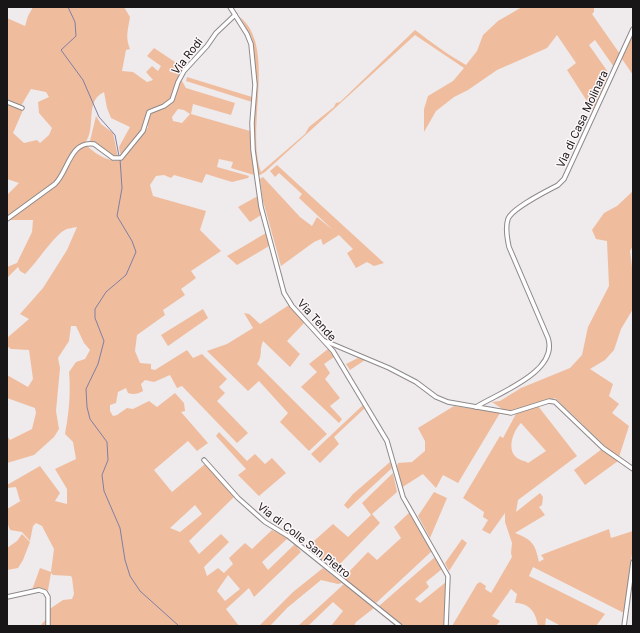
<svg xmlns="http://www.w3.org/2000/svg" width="640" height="633" viewBox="0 0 640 633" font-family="Inter,sans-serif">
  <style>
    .green { fill: #efbd9d; fill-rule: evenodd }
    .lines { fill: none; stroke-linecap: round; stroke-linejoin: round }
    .stream { stroke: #807ea4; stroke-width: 1 }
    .minor-casing { stroke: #8e898b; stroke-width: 5.5 }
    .minor { stroke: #fff; stroke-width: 3.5 }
    .labels { text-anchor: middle; stroke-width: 3; stroke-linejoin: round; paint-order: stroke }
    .street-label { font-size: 11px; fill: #181617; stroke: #fdf7f9 }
  </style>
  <rect width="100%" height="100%" fill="#efeaec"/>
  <g class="green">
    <path d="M33 7H124L130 17C128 30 125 37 130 49L126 50 122 71 133 72 147 82 153 80 146 72 152 66 158 71 161 66 147 56 154 48 184 68 179 76 186 88 235 103 231 115 193 104 191 114 250 131 254 175 231 168 233 162 219 159 217 167 249 176 248 178 232 182 206 174 202 183 174 175 171 178 164 175 156 176 150 185 153 196 206 211 200 230 221 251 191 271 196 278 181 289 185 295 163 310 165 315 137 335 135 351 140 363 151 364V369L155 370 187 350 193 358 202 354 227 379 219 387 225 393 217 401 248 433 237 443 182 386 177 388 170 375 154 382 145 380 141 384 143 391C138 394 133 395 128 393L126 388 118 392 116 403 110 405V411L113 416 117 415 127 408 133 409 149 401 157 407 175 393 184 403 185 411 181 412 208 443 197 451 188 441 154 470 172 492 205 464 234 497 189 541 199 554 221 534 229 542 204 567 207 576 218 568 224 573 233 564 229 558 245 543 252 549 272 530 288 538 262 562 268 570 295 544 301 552 254 597 249 588 226 609 239 626H40L48 617V610L63 600 72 599 74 594 72 578 71 576 53 575 51 573 48 590H32L40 568 51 572 54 549 42 526 36 523 33 526 30 541 22 532 10 530 7 522V509L24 499 20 501 16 487 7 488V485L40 466 60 493 55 501 67 504V489L55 469 76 459 73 442 65 434C69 412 71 393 69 372L76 362 85 359 90 350 84 343 76 326H71L69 341 58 358 60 368 56 411 59 429 54 437 34 455 7 463V436L10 440 32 429 36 413 35 408 7 398V375L28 387 33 379 29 350 11 349 7 346V338L29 319 20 314 43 288 67 250 77 227C74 228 68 228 65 230 54 235 36 264 25 274L20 271 18 267 7 278V267L17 263 32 232 33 220H7V195L19 183 7 179V103L23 110 13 133 24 143 37 140 40 143 49 135 52 128 39 113 38 102 49 97 46 92 31 89 21 106 7 100V18L25 26 28 16ZM104 92 107 108 111 118 130 127 119 147 120 153 122 154 140 132 146 121 148 127 121 160C111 164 91 152 85 143 97 128 84 101 104 92ZM178 109 184 110 190 114 182 123 173 121 172 117ZM195 505 202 514 180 532 170 528ZM228 575 240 589 225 601 217 591Z"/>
    <path d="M522 7H594V12L592 14 620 54 614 67 595 40 589 45 610 75 594 112 567 70 576 63 557 35 547 48 497 70 468 90 454 97 436 111 424 132V109L428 96 453 81 464 68 415 35 265 172 260 175 258 174 254 147 253 120 256 88 253 44 251 36 240 17C277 47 245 129 261 172L305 134 309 127 334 107 336 103 340 102 415 30C431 42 448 55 466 65L477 51 483 35 498 21Z"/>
    <path d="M633 33V75L622 59Z"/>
    <path d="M187 77 252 97V102L186 81Z"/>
    <path d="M96 116 101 124 113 133 118 157C107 154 101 143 90 141Z"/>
    <path d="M277 165 384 263 374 266 367 262 356 268 347 253 353 249 339 235 323 245 321 239 314 242 281 266 263 201 260 179 263 177 300 217 312 226 317 217 333 230 299 198 302 194 279 173 275 177 270 171Z"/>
    <path d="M633 191V246L630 251 633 275V309L621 329 614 350 605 360 590 369 613 384 609 396 619 404 612 413 629 426 619 457 608 449 555 398 538 406 577 456 518 500 516 512 540 493 543 497 542 505 539 507 545 515 515 533C533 540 535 544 539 562L544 559 541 555 609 529 611 538 633 531V546L624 613 533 567 529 576 605 614 596 626H561L546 618 545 626H538C536 613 530 603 515 603L517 594 511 589 492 616 500 621 496 626H452L477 584 480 582 486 586 485 589 491 593 512 557 511 553 512 543 505 522V513L490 534 482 530 488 520 483 517 484 512 463 498 500 436 503 438 517 412 505 411 492 402 500 401 521 388 570 368 582 355 588 327 609 286 607 241 596 239 592 230 604 213 617 206ZM521 423 546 451 528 463C526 461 522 461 519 459 505 452 513 431 521 423Z"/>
    <path d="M258 196 261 215 250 222 238 207Z"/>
    <path d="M266 233 269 246 237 265 227 256Z"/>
    <path d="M289 305 306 321 287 341 300 354 290 367 263 341C259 350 263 356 257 364L327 434 309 451 280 422 288 413 259 381 248 391 207 351 227 344 253 328 244 313 249 314 260 324Z"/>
    <path d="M203 309 208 318 168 346 161 335Z"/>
    <path d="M328 349 334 357 324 364 330 373 325 379 340 398 330 406 342 419 339 423 301 387 317 372 309 364Z"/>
    <path d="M358 358 365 360 350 370 346 364Z"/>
    <path d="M363 405 365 408 334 437 339 444 320 463 311 454Z"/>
    <path d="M454 406 500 413 458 483 443 475 436 488 423 474 401 488 397 466 398 463 412 462 425 451V441L418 428Z"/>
    <path d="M219 432 247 461 255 454 265 464 272 458 286 473 259 496 238 475 246 469 216 436Z"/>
    <path d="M602 449 618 461 585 485 574 470Z"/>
    <path d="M390 462 392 468 348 509 344 505 353 494Z"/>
    <path d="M393 473 397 492 372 514 380 523 334 570 332 568 337 561 330 553 322 560 306 548 333 524 348 537 371 515 362 503Z"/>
    <path d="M434 492 447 498 430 538 418 516Z"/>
    <path d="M410 512 432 551 376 603 343 578 368 552 377 560 401 538 394 527Z"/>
    <path d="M22 534 30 542 23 560 18 568 7 570V548L17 541Z"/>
    <path d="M462 539 467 543 449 571 445 563Z"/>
    <path d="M435 557 442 569 426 582 429 587 415 599 420 603 446 582 445 626H404L379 606Z"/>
    <path d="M323 568 342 583 338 584 321 580 287 608 270 626H259L293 592Z"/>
    <path d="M344 584 374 608 356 622 354 626H331L343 611 333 602 308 626H298Z"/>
  </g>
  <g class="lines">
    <g class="stream">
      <path d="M68 7 75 22 76 36 61 50 83 80 99 117 115 135 119 156"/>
      <path d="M120 159 122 188 117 216 132 241 136 252 126 275 106 292 95 309V318L104 341 98 364 86 389 87 407 90 419 107 442 108 460 102 475 104 491 120 528 125 560 130 576 140 591 179 626"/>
    </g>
    <defs>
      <g id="minor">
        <path d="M230 7 247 34 251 44 255 85 252 123 253 150 261 207 284 293 292 306 333 351 387 441 403 497 448 576 446 626"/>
        <path d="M7 102 22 108"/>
        <path d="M7 219 55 184C68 172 70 140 94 144L113 158H121L143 131 149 112 164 106 172 100 178 82 184 71 207 46 216 33 235 15"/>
        <path d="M325 341 389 368 416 382 436 397 448 402 511 413 549 401 555 402 603 448 633 469"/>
        <path d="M476 407C498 393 559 372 548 338L509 247C507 238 505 228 508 219 512 208 547 191 558 185L564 179 633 29"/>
        <path d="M204 460 238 498 265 522 288 536 400 626"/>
        <path d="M7 597 39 590 45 592 48 597V626"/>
        <path d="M624 626 633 562"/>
      </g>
    </defs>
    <use href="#minor" class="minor-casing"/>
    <use href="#minor" class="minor"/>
  </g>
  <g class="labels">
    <g class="street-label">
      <text transform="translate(187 56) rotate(-52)" y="4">Via Rodi</text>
      <text transform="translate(582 119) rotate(-65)" y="4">Via di Casa Molinara</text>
      <text transform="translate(317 320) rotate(48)" y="4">Via Tende</text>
      <text transform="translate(304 540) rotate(38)" y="4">Via di Colle San Pietro</text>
    </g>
  </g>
  <rect width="640" height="633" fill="none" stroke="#181617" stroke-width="16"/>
</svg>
